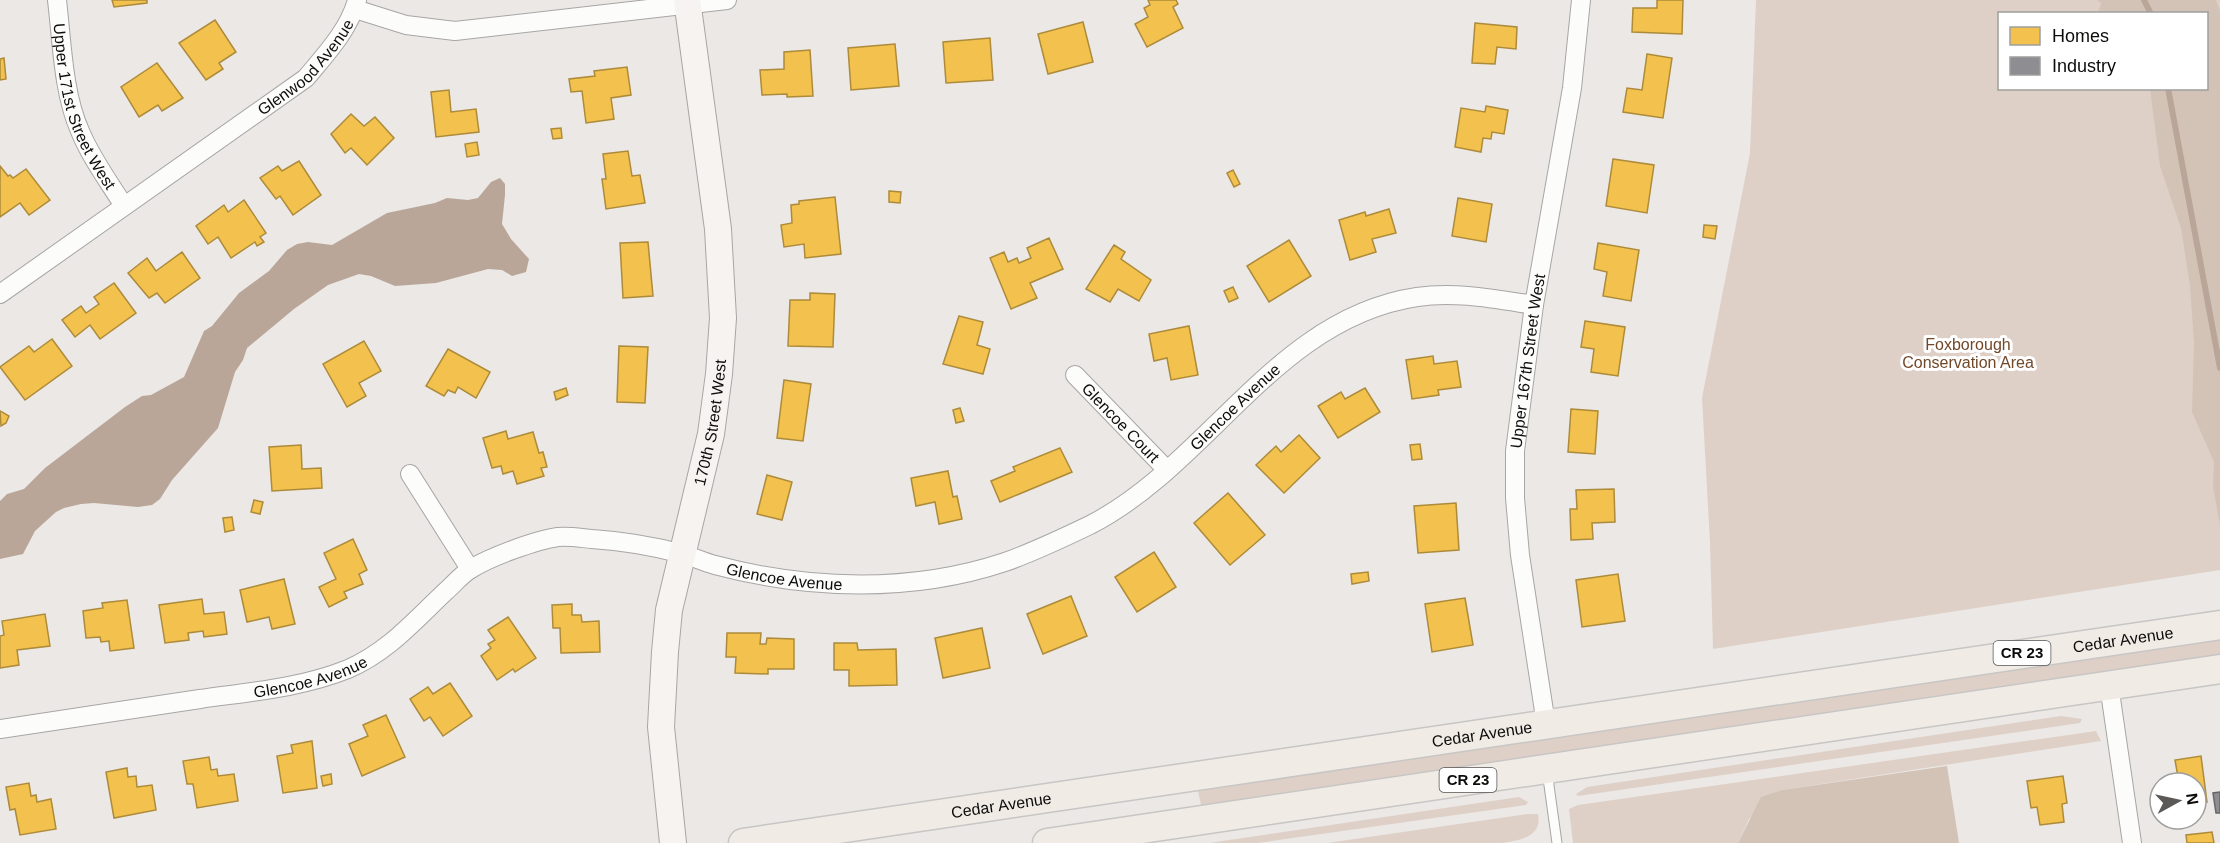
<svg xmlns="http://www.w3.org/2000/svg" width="2220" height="843" viewBox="0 0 2220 843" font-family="Helvetica,sans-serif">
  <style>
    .green { fill: #dfd0c7; fill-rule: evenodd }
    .forest { fill: #d3c3b7 }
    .water { fill: #b9a698 }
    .homes { fill: #f2c14e; stroke: #ad8b3a; stroke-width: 1.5 }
    .industry { fill: #8d8d92; stroke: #67666a; stroke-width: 1.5 }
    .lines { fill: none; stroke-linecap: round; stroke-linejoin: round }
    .stream { stroke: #b9a698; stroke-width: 6 }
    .lane-casing { stroke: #a8a6a5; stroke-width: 11 }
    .street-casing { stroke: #a8a6a5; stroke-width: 20 }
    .secondary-casing { stroke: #a8a6a5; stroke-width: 28 }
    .primary-casing { stroke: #c7c6c5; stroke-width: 31 }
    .lane { stroke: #fcfcfb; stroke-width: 9 }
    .street { stroke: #fcfcfb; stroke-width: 18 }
    .secondary { stroke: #f6f3f1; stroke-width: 26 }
    .primary { stroke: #f1ebe6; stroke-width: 28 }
    .labels { text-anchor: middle; stroke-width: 6; stroke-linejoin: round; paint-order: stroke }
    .shield { fill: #fff; stroke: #565554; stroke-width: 1.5 }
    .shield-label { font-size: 15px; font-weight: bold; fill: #0d0c0b }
    .street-label { font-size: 16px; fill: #0d0c0b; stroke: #fff }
    .park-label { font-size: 16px; fill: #714828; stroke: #fff }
  </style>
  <rect width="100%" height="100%" fill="#ebe8e6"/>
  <g class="green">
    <path d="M1756 0H2220V570L1713 649 1710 542 1702 398 1750 153ZM2000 14H2206V88H2000Z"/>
    <path d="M2220 638V654L1201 805 1198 791Z"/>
    <path d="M2061 716 2082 719 2080 723 1578 796 1576 794 1587 787Z"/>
    <path d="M2096 731 2101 741 1782 790 1749 819 1738 843H1573L1569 809 1578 805Z"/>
    <path d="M1519 797 1528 802 1526 805 1257 843H1209Z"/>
    <path d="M1528 814H1538C1543 837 1518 841 1501 843H1327Z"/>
  </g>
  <g class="forest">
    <path d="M2097 0H2216L2220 11V525L2213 487 2214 462 2192 412 2194 343 2190 286 2181 228 2160 166 2150 89 2206 88V14L2098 13 2101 3Z"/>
    <path d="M1947 766 1959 843H1738L1761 797 1782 790Z"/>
  </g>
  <path class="water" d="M500 178 505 184V195L502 224 511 239 529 259 526 272 512 276 502 270 488 269 436 283 395 286 371 276 359 274 328 285 294 309 247 348 243 360 235 372 218 428 172 480 160 499 152 505 138 507 94 503 81 504 64 508 56 512 35 531 23 554 0 559V501L7 494 24 489 45 468 125 407 142 396 151 395 184 377 204 331 212 326 239 293 269 271 287 250 297 244 308 242 332 245 387 213 435 203 447 198 468 200 478 198 491 182Z"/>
  <g class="homes">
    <path d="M112 0H147V3L114 7Z"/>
    <path d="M1148 0H1176L1178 4 1173 7 1183 28 1147 47 1135 24 1148 17 1144 8 1150 5Z"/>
    <path d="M1657 0H1683L1682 34 1632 32 1633 8H1657Z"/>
    <path d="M215 20 236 52 219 63 223 69 206 80 179 43Z"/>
    <path d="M1083 22 1093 62 1048 74 1038 34Z"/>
    <path d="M1475 23 1517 27 1516 49 1497 47 1495 64 1472 63Z"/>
    <path d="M990 38 993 80 946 83 943 42Z"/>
    <path d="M895 44 899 86 851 90 848 48Z"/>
    <path d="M810 50 813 96 787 97V94L762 95 760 70 784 69V52Z"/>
    <path d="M1647 54 1672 58 1663 118 1623 112 1627 88 1642 90Z"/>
    <path d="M4 58 6 79 0 80V59Z"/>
    <path d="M157 63 183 98 162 111 158 105 139 117 121 87Z"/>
    <path d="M627 67 631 95 611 98 614 119 586 123 582 91 571 92 569 79 595 76 594 71Z"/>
    <path d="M449 90 451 112 476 109 479 132 436 137 431 92Z"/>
    <path d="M1486 106 1508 110 1504 134 1492 132 1491 139 1483 138 1481 152 1455 147 1461 108 1485 112Z"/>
    <path d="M351 114 364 126 375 117 394 138 367 165 351 148 345 153 331 134Z"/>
    <path d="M561 128 562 138 553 139 551 129Z"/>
    <path d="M477 142 479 155 467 157 465 144Z"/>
    <path d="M628 151 632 176 640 175 645 203 606 209 602 179H606L603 154Z"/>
    <path d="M1613 159 1654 165 1647 213 1606 206Z"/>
    <path d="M299 161 321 195 293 215 280 196 276 199 260 178 278 166 282 171Z"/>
    <path d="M0 166 8 176 10 175 13 178 26 169 50 200 29 215 20 203 0 217Z"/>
    <path d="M1233 170 1240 184 1234 187 1227 173Z"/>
    <path d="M889 191 901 192 900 203 889 202Z"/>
    <path d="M835 197 841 254 805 258 804 244 784 247 781 225 792 223 791 205 799 204V201Z"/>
    <path d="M1458 198 1492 204 1486 242 1452 236Z"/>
    <path d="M244 200 266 233 260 237 264 242 257 246 255 242 231 258 218 237 208 244 196 226 224 205 228 212Z"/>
    <path d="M1389 209 1396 233 1372 239 1376 252 1350 260 1339 220 1365 212 1366 216Z"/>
    <path d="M1704 225 1717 226 1715 239 1703 237Z"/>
    <path d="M1049 238 1063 269 1030 283 1037 298 1011 309 990 258 1004 252 1008 262 1017 258 1019 263 1031 258 1027 248Z"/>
    <path d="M1289 240 1311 276 1269 302 1247 266Z"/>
    <path d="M648 242 653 296 623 298 620 243Z"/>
    <path d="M1598 243 1639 250 1631 301 1603 296 1607 272 1594 269Z"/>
    <path d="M1114 245 1125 252 1121 259 1151 280 1139 301 1118 289 1110 302 1086 289Z"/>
    <path d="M182 252 200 278 165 303 157 293 149 298 128 273 147 258 156 271Z"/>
    <path d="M114 283 136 313 100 339 90 325 75 337 62 320 81 306 86 313 99 304 94 297Z"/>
    <path d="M1233 287 1238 298 1229 302 1224 291Z"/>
    <path d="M810 293 835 294 833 347 788 346 790 300H810Z"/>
    <path d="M959 316 983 322 977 345 990 349 983 374 943 364Z"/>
    <path d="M1585 321 1625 327 1618 376 1591 372 1594 349 1581 347Z"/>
    <path d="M1189 326 1198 375 1171 380 1167 358 1154 361 1149 334Z"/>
    <path d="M52 339 72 366 25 400 0 367 29 346 34 352Z"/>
    <path d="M364 341 381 371 359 383 366 396 347 407 323 364Z"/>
    <path d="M619 346 648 347 645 403 617 402Z"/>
    <path d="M448 349 490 372 476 398 458 387 455 393 448 390 444 396 426 386Z"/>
    <path d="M1433 356 1434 364 1457 361 1461 387 1438 390 1439 395 1412 399 1406 360Z"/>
    <path d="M784 380 811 384 803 441 777 438Z"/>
    <path d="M566 388 568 395 556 400 554 392Z"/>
    <path d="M1365 388 1380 412 1338 438 1318 406 1341 392 1345 399Z"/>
    <path d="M960 408 964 421 956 423 953 410Z"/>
    <path d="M1571 409 1598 411 1595 454 1568 452Z"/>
    <path d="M0 411 9 416 6 423 1 426Z"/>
    <path d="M506 431 508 439 533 432 539 453 543 452 547 467 541 468 544 476 517 484 513 471 503 474 501 466 492 468 483 438Z"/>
    <path d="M1299 435 1320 458 1284 493 1256 465 1276 446 1281 452Z"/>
    <path d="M1420 444 1422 459 1412 460 1410 445Z"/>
    <path d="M301 445 302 469 321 468 322 488 272 491 269 447Z"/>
    <path d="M1060 448 1072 472 1000 502 991 481 1015 471 1013 467Z"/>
    <path d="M948 471 953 497 957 496 962 519 939 524 935 502 916 506 911 478Z"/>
    <path d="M767 475 792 482 782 520 757 514Z"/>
    <path d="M1614 489 1615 522 1592 523 1593 539 1571 540 1570 509H1577L1576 490Z"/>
    <path d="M1228 493 1265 535 1230 565 1194 523Z"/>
    <path d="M254 500 263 502 260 514 251 512Z"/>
    <path d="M1456 503 1459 550 1418 553 1414 506Z"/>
    <path d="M232 517 234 530 225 532 223 518Z"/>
    <path d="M353 539 367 570 359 574 363 584 344 592 347 598 329 607 319 587 336 579 324 553Z"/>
    <path d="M1154 552 1176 587 1137 612 1115 577Z"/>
    <path d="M1368 572 1369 581 1352 584 1351 574Z"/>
    <path d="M1618 574 1625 621 1582 627 1576 580Z"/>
    <path d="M284 579 295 624 272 629 269 617 247 622 240 590Z"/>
    <path d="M1071 596 1087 636 1043 654 1027 614Z"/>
    <path d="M1465 598 1473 645 1432 652 1425 604Z"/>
    <path d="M202 599 204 614 224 612 227 634 204 637 203 631 188 633 189 640 165 643 159 605Z"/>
    <path d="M127 600 134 648 110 651 109 641 101 642 100 637 86 638 83 611 103 608 102 603Z"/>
    <path d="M572 604V615H581L582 622 599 621 600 652 561 653 560 628H553L552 605Z"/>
    <path d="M45 614 50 646 17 650 19 665 0 668V636L4 635 2 621Z"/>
    <path d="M508 617 536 658 515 672 513 669 497 680 481 656 491 648 488 644 495 640 488 630Z"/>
    <path d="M982 628 990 668 943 678 935 638Z"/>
    <path d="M727 633H761L760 644H766L767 638 794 639V669H768V674L735 673 736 657H726Z"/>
    <path d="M834 643H857L858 650 896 649 897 685 849 686V670H834Z"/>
    <path d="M450 683 472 716 443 736 430 717 424 721 410 699 428 687 433 694Z"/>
    <path d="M386 715 405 757 362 776 349 744 368 736 363 725Z"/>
    <path d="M312 741 317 788 283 793 277 756 293 753 291 745Z"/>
    <path d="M2201 756 2207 802 2196 803V783H2179L2175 760Z"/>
    <path d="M209 757 211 770 217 769 218 776 234 774 238 801 197 808 193 784H187L183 761Z"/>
    <path d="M127 768 128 777 136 776 137 787 152 785 156 810 114 818 106 772Z"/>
    <path d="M331 774 332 784 323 786 321 776Z"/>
    <path d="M2063 776 2067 803 2062 804 2064 822 2040 825 2037 807 2031 808 2027 781Z"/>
    <path d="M29 783 31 796 36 795 37 802 51 799 56 829 20 835 15 809 10 810 6 787Z"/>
    <path d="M2212 832 2214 843H2187L2186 835Z"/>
  </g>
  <path class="industry" d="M2220 792V813H2216L2213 793Z"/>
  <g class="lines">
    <g class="stream">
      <path d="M2144 0 2151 14"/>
      <path d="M2168 88 2220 368"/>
    </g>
    <defs>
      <path id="lane" d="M1547 771 1557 843"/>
      <g id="street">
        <path id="s1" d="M57 0C62 42 63 93 80 131 91 158 109 182 124 206"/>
        <path d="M355 9 406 25 455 31 727 0"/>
        <path id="s2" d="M0 294 306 78C325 55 349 30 357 0"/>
        <path id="s3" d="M1075 375 1167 470"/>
        <path d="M410 474 470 569"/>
        <path d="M2109 685 2132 843"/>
        <path id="s4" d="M1546 724 1520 555 1515 498V451L1534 305 1572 88 1581 0"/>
        <path id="s5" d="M0 729C67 719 133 709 200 699 249 692 301 688 348 669 388 652 415 620 446 591 454 584 462 574 471 569 490 557 536 540 558 537 569 536 581 538 592 539 622 541 653 546 683 554 693 557 704 562 715 565 809 590 912 593 1005 562 1034 552 1063 538 1090 525 1209 464 1276 318 1417 297 1455 291 1495 299 1534 305"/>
      </g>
      <g id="secondary">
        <path id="s6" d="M673 843 661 727 665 652 669 610 711 434 719 374 723 318 718 229 687 0"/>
      </g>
      <g id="primary">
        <path id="s7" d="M743 843 2220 625"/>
        <path d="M1047 843 2220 669"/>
      </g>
    </defs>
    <use href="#lane" class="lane-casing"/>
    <use href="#street" class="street-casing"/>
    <use href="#secondary" class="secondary-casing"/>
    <use href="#primary" class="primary-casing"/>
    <use href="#lane" class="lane"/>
    <use href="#street" class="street"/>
    <use href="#secondary" class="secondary"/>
    <use href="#primary" class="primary"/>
  </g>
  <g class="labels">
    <g class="shield">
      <rect x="1993.5" y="641" width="57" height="24" rx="4.5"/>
      <rect x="1439.5" y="768" width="57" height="24" rx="4.5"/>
    </g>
    <g class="shield-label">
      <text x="2022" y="658">CR 23</text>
      <text x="1468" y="785">CR 23</text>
    </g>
    <g class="street-label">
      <text dy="6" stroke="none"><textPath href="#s2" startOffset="382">Glenwood Avenue</textPath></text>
      <text dy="6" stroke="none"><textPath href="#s1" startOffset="111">Upper 171st Street West</textPath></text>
      <text dy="6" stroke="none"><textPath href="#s4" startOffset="366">Upper 167th Street West</textPath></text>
      <text dy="6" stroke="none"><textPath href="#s5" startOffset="1341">Glencoe Avenue</textPath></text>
      <text dy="6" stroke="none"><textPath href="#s6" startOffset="426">170th Street West</textPath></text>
      <text dy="6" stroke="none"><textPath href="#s3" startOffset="66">Glencoe Court</textPath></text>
      <text dy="6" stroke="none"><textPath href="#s5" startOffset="837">Glencoe Avenue</textPath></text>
      <text dy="6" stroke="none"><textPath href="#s7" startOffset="1395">Cedar Avenue</textPath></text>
      <text dy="6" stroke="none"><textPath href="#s5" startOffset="315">Glencoe Avenue</textPath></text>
      <text dy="6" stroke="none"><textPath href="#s7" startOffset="747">Cedar Avenue</textPath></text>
      <text dy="6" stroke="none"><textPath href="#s7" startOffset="261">Cedar Avenue</textPath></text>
    </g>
    <g class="park-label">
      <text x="1968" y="350">Foxborough<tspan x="1968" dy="18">Conservation Area</tspan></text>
    </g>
  </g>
  <rect x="1998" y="12" width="210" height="78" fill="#ffffff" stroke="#9e9e9d" stroke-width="1.5"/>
  <rect x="2010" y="27" width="30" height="18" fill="#f2c14e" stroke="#9e9e9d" stroke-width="1.5"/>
  <text x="2052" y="42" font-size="18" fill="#0d0c0b">Homes</text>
  <rect x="2010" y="57" width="30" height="18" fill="#8d8d92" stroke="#9e9e9d" stroke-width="1.5"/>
  <text x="2052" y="72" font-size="18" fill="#0d0c0b">Industry</text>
  <g transform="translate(2178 801) rotate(82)"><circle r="28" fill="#ffffff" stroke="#9e9e9d" stroke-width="1.5"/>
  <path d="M0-4.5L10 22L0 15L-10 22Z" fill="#5b5958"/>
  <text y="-9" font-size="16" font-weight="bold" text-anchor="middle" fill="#0d0c0b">N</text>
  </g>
</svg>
